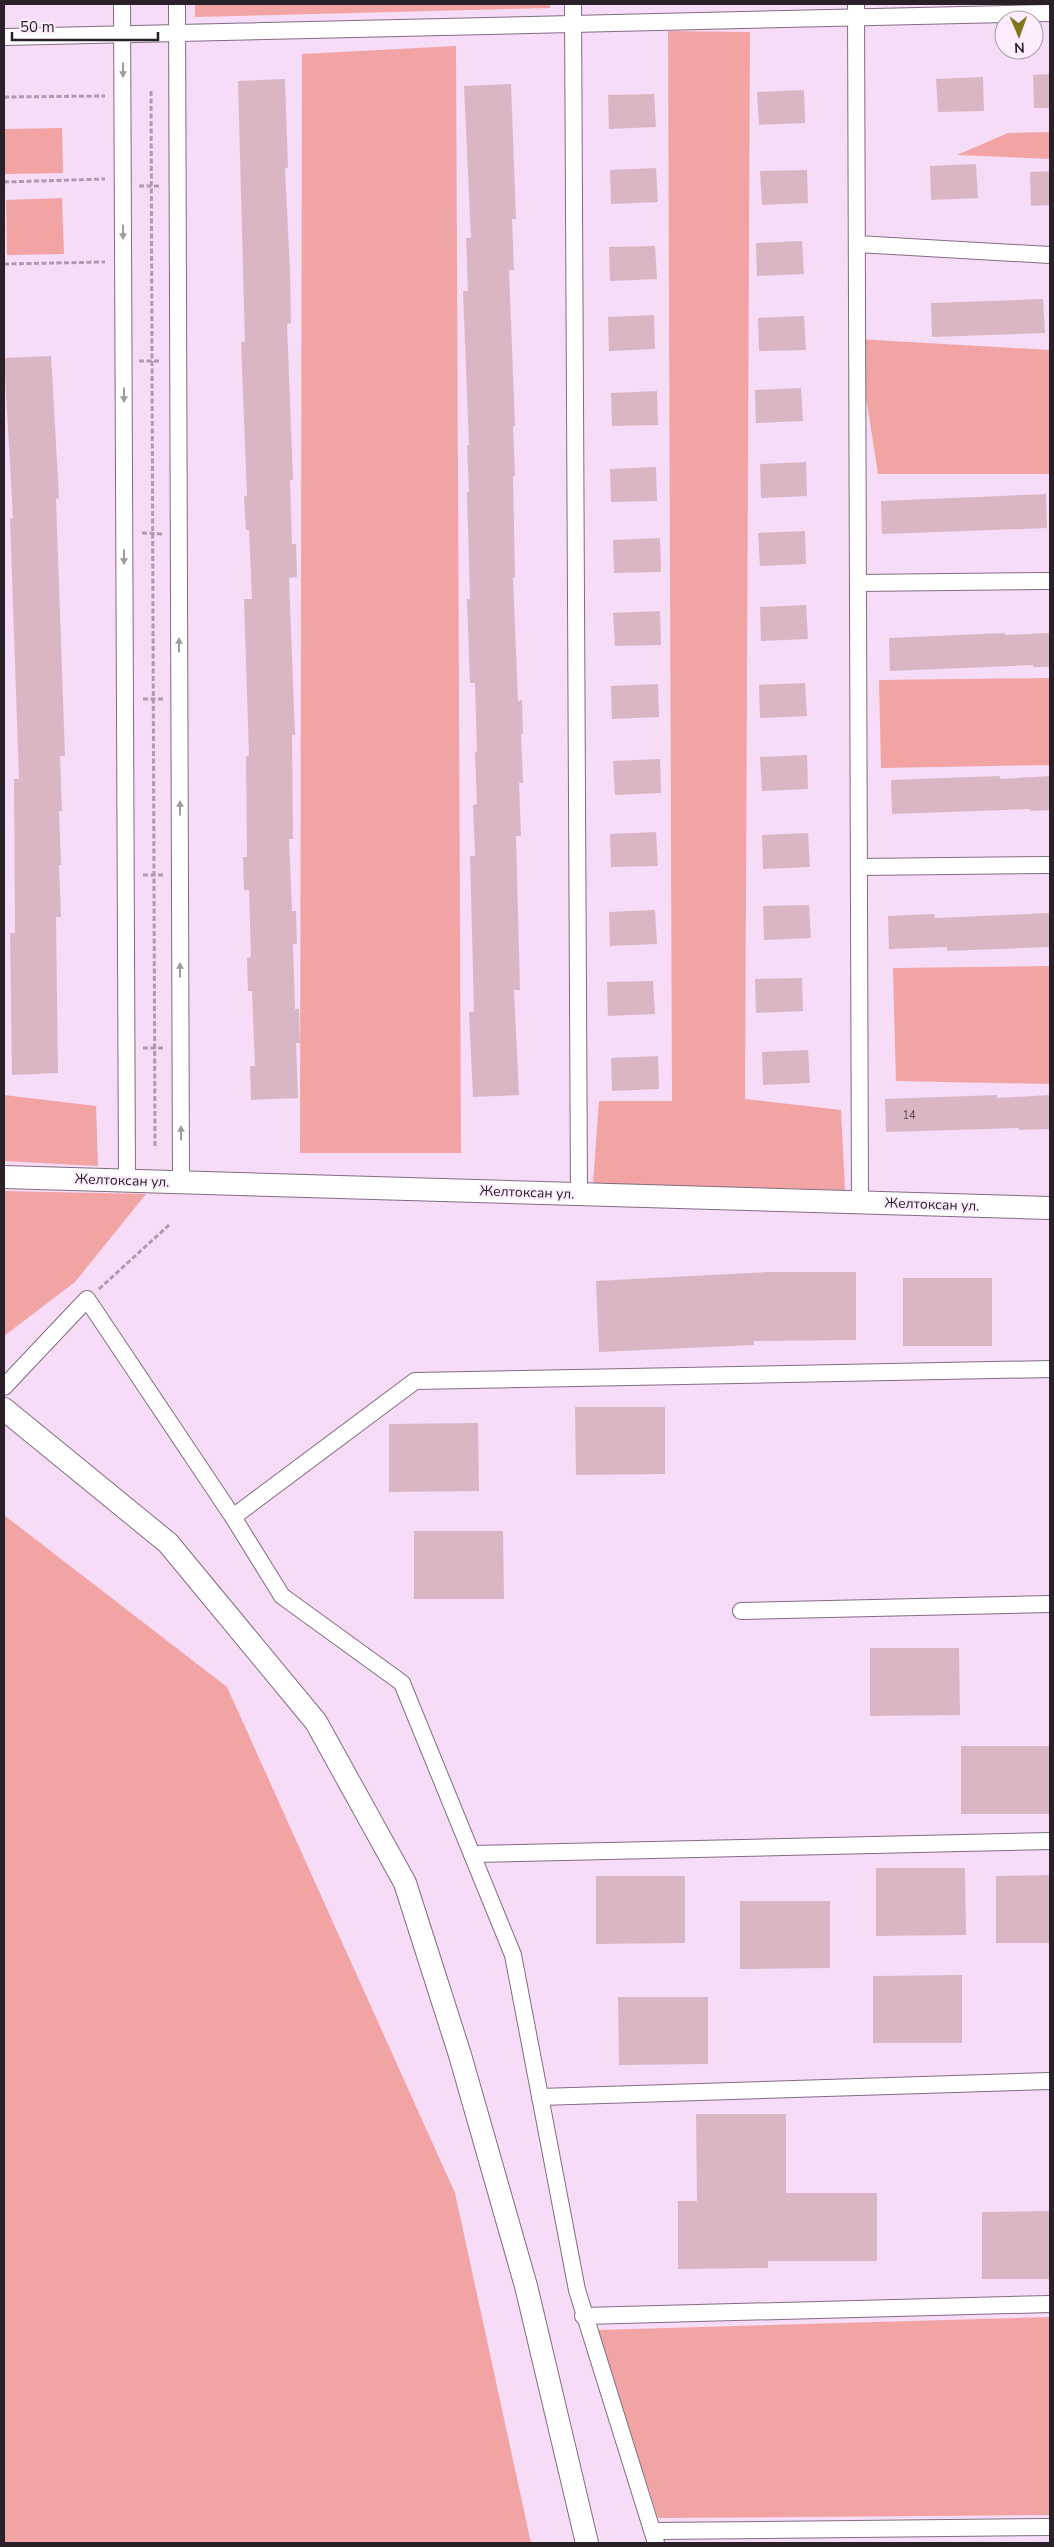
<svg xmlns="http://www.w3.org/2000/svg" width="1054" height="2547" viewBox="0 0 1054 2547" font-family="'Nunito Sans',sans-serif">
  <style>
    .green { fill: #f1a4a3 }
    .building { fill: #dab6c4 }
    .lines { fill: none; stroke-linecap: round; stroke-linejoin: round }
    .street-casing { stroke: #836c83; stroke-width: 18 }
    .secondary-casing { stroke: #836c83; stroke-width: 24 }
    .path { stroke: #af9baf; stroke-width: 3; stroke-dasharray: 5 2.5; stroke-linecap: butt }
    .street { stroke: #fff; stroke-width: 16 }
    .secondary { stroke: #fff; stroke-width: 22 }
    .oneway { fill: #9f9b9f }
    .labels { text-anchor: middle; stroke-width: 4; stroke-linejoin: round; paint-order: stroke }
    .number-label { font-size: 11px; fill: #554650 }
    .street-label { font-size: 14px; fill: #292029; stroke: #fdedfd }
  </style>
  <rect width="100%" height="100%" fill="#f6dcf6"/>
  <g class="green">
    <path d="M195 4H550V8L195 17Z"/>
    <path d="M668 31 750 32 745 1099 841 1110 845 1190 593 1184 599 1101H672Z"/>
    <path d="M456 46 461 1153H300L302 54Z"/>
    <path d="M62 128 63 173 4 174V129Z"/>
    <path d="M1050 132V159L957 155 1008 133Z"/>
    <path d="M62 198 64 254 7 255 6 200Z"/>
    <path d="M857 339 1050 350V474H878Z"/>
    <path d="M1050 678V765L881 768 879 680Z"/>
    <path d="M1050 966V1084L896 1081 893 968Z"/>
    <path d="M4 1095 96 1106 98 1166 4 1161Z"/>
    <path d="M4 1191 146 1194 75 1282 4 1336Z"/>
    <path d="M4 1515 227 1687 455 2193 531 2543H4Z"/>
    <path d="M1050 2317V2515L658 2518 597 2330Z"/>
  </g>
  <g class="building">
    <path d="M1050 74V108H1034L1033 75Z"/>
    <path d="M983 77 984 111 938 112 936 79Z"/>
    <path d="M285 79 288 168H285L290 272 291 323 287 324 293 480H290L292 544H296L297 577 289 578 295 735H292L293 839H289L292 911H296L297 944H293L295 1009H299L300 1043H296L298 1098 251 1100 250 1066H255L252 991H248L247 958 251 957 249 890H244L243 857H247L246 756H249L244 599H252L249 530H246L244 496H247L241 342H245L238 81Z"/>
    <path d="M511 84 516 219H512L514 270H509L515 426H513L515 476H513L515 577 513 578 518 701 522 700 523 734H521L523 783H519L521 836H516L520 990H514L519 1095 473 1097 469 1012H474L470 856H475L473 805 477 804 475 752H477L475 683H470L467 599H470L467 492H469L467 445H469L463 291H468L466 238H471L464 86Z"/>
    <path d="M804 90 805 123 759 125 757 92Z"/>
    <path d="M654 94 656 127 609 129 608 95Z"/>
    <path d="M976 164 978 198 931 200 930 166Z"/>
    <path d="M656 168 658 202 611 204 610 170Z"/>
    <path d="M807 170 808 203 762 205 760 171Z"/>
    <path d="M1050 171V205L1031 206 1030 172Z"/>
    <path d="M802 241 804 274 757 276 756 243Z"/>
    <path d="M655 246 657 279 610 281 609 247Z"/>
    <path d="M1043 299 1045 333 932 337 931 303Z"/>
    <path d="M654 315 655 349 609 351 608 317Z"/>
    <path d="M804 316 806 350 759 351 758 318Z"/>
    <path d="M51 356 59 498 56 499 65 756H60L62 811H59L61 865H59L61 917H56L58 1073 12 1075 10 933H15L14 779H19L10 519 13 518 4 358Z"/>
    <path d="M801 388 803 421 756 423 755 390Z"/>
    <path d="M657 391 658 425 612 426 611 393Z"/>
    <path d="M806 462 807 496 761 498 760 464Z"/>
    <path d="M656 467 657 501 611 502 610 469Z"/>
    <path d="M1046 494 1047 528 882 534 881 501Z"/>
    <path d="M805 531 806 564 760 566 758 533Z"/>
    <path d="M660 538 661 572 614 573 613 540Z"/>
    <path d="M806 605 808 639 761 641 760 607Z"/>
    <path d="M660 611 661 645 615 646 613 613Z"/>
    <path d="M1005 633V635L1050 633V667H1033V665L890 671 889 638Z"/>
    <path d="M805 683 807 716 760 718 759 685Z"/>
    <path d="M658 684 659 717 612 719 611 686Z"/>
    <path d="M807 755 808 789 762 791 760 757Z"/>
    <path d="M660 759 661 793 615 795 613 761Z"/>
    <path d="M1000 776V779L1050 776V810L1030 811V809L892 814 891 780Z"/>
    <path d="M656 832 658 866 611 867 610 834Z"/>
    <path d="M808 833 810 867 763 869 762 835Z"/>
    <path d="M809 905 811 938 764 940 763 906Z"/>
    <path d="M655 910 657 944 610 946 609 912Z"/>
    <path d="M1050 913V947L947 951V947L889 949 888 916 934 914 935 918Z"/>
    <path d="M802 978 803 1011 756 1013 755 979Z"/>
    <path d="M653 981 655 1014 608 1016 607 982Z"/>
    <path d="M808 1050 810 1083 763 1085 762 1052Z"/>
    <path d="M658 1056 659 1089 612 1091 611 1058Z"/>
    <path d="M997 1095V1098L1050 1095V1129L1019 1130V1128L886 1132 885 1099Z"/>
    <path d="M767 1272H856V1340L754 1341V1345L599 1352 596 1281Z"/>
    <rect x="903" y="1278" width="89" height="68"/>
    <path d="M575 1407H665V1474L576 1475Z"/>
    <path d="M478 1423 479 1491 389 1492V1424Z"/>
    <path d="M414 1531H503L504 1599H414Z"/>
    <path d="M870 1648H959L960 1715 870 1716Z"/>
    <rect x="961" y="1746" width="89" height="68"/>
    <path d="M876 1868H965L966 1935 876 1936Z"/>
    <path d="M1050 1875V1943H996V1876Z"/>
    <path d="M596 1876H685V1943L596 1944Z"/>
    <path d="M740 1901H830V1968L740 1969Z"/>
    <path d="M962 1975V2043H873V1976Z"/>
    <path d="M618 1997H708V2064L619 2065Z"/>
    <path d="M696 2114H786V2193H877V2261H768V2268L678 2269V2201H697Z"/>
    <path d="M1050 2211V2279H982V2212Z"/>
  </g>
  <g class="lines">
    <defs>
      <g id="street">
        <path d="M122 4 127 1180"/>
        <path d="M177 4 181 1182"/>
        <path d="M573 4 579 1194"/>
        <path d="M856 4 860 1202"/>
        <path d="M4 37 1050 13"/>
        <path d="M857 244 1050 255"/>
        <path d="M858 583 1050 581"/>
        <path d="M859 867 1050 865"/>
        <path d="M4 1387 87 1299 233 1517 282 1596 402 1683 513 1955 577 2290 656 2543"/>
        <path d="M233 1517 415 1381 1050 1369"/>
        <path d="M741 1611 1050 1604"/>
        <path d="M472 1854 1050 1841"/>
        <path d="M540 2097 1050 2081"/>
        <path d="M583 2316 1050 2304"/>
        <path d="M653 2531 1050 2527"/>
      </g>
      <g id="secondary">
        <path d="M4 1177 1050 1208"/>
        <path d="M4 1409 168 1543 316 1722 405 1883 460 2055 526 2286 587 2543"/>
      </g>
    </defs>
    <use href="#street" class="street-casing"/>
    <use href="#secondary" class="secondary-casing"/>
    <g class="path">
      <path d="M151 91 155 1147"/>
      <path d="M4 97 105 96"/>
      <path d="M4 182 105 179"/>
      <path d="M139 186H160"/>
      <path d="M4 264 105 262"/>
      <path d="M139 361H160"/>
      <path d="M142 533 163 534"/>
      <path d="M143 699H164"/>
      <path d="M143 875H164"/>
      <path d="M143 1048H165"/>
      <path d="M99 1289 169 1225"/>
    </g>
    <use href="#street" class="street"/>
    <use href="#secondary" class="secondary"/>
  </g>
  <defs><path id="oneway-solid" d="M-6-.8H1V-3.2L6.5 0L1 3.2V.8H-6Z" transform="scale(1.25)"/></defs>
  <g class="oneway">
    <use href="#oneway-solid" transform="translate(123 70) rotate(90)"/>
    <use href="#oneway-solid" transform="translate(123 232) rotate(90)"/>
    <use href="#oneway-solid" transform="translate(124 395) rotate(90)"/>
    <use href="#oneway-solid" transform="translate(124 557) rotate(90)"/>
    <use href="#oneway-solid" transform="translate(179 645) rotate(-90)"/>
    <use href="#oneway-solid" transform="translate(180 808) rotate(-90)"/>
    <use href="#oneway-solid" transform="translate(180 970) rotate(-90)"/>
    <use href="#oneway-solid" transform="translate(181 1133) rotate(-90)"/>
  </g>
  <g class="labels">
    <g class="number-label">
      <text x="909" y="1119">14</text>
    </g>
    <g class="street-label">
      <text transform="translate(122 1180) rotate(2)" y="5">Желтоксан ул.</text>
      <text transform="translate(527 1192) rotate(2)" y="5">Желтоксан ул.</text>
      <text transform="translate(932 1204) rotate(2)" y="5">Желтоксан ул.</text>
    </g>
  </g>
  <rect width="1054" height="2547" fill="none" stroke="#292029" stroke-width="10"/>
  <g transform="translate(1019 35) rotate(178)"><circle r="24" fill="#fdedfd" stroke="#a89ba8"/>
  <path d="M0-4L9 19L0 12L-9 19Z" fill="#81761a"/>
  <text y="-8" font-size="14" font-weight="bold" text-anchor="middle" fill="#292029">N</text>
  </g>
  <path d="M12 32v8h146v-8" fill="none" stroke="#292029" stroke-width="2.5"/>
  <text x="20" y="32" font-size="15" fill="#292029" stroke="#fdedfd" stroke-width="4" paint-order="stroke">50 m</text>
</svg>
